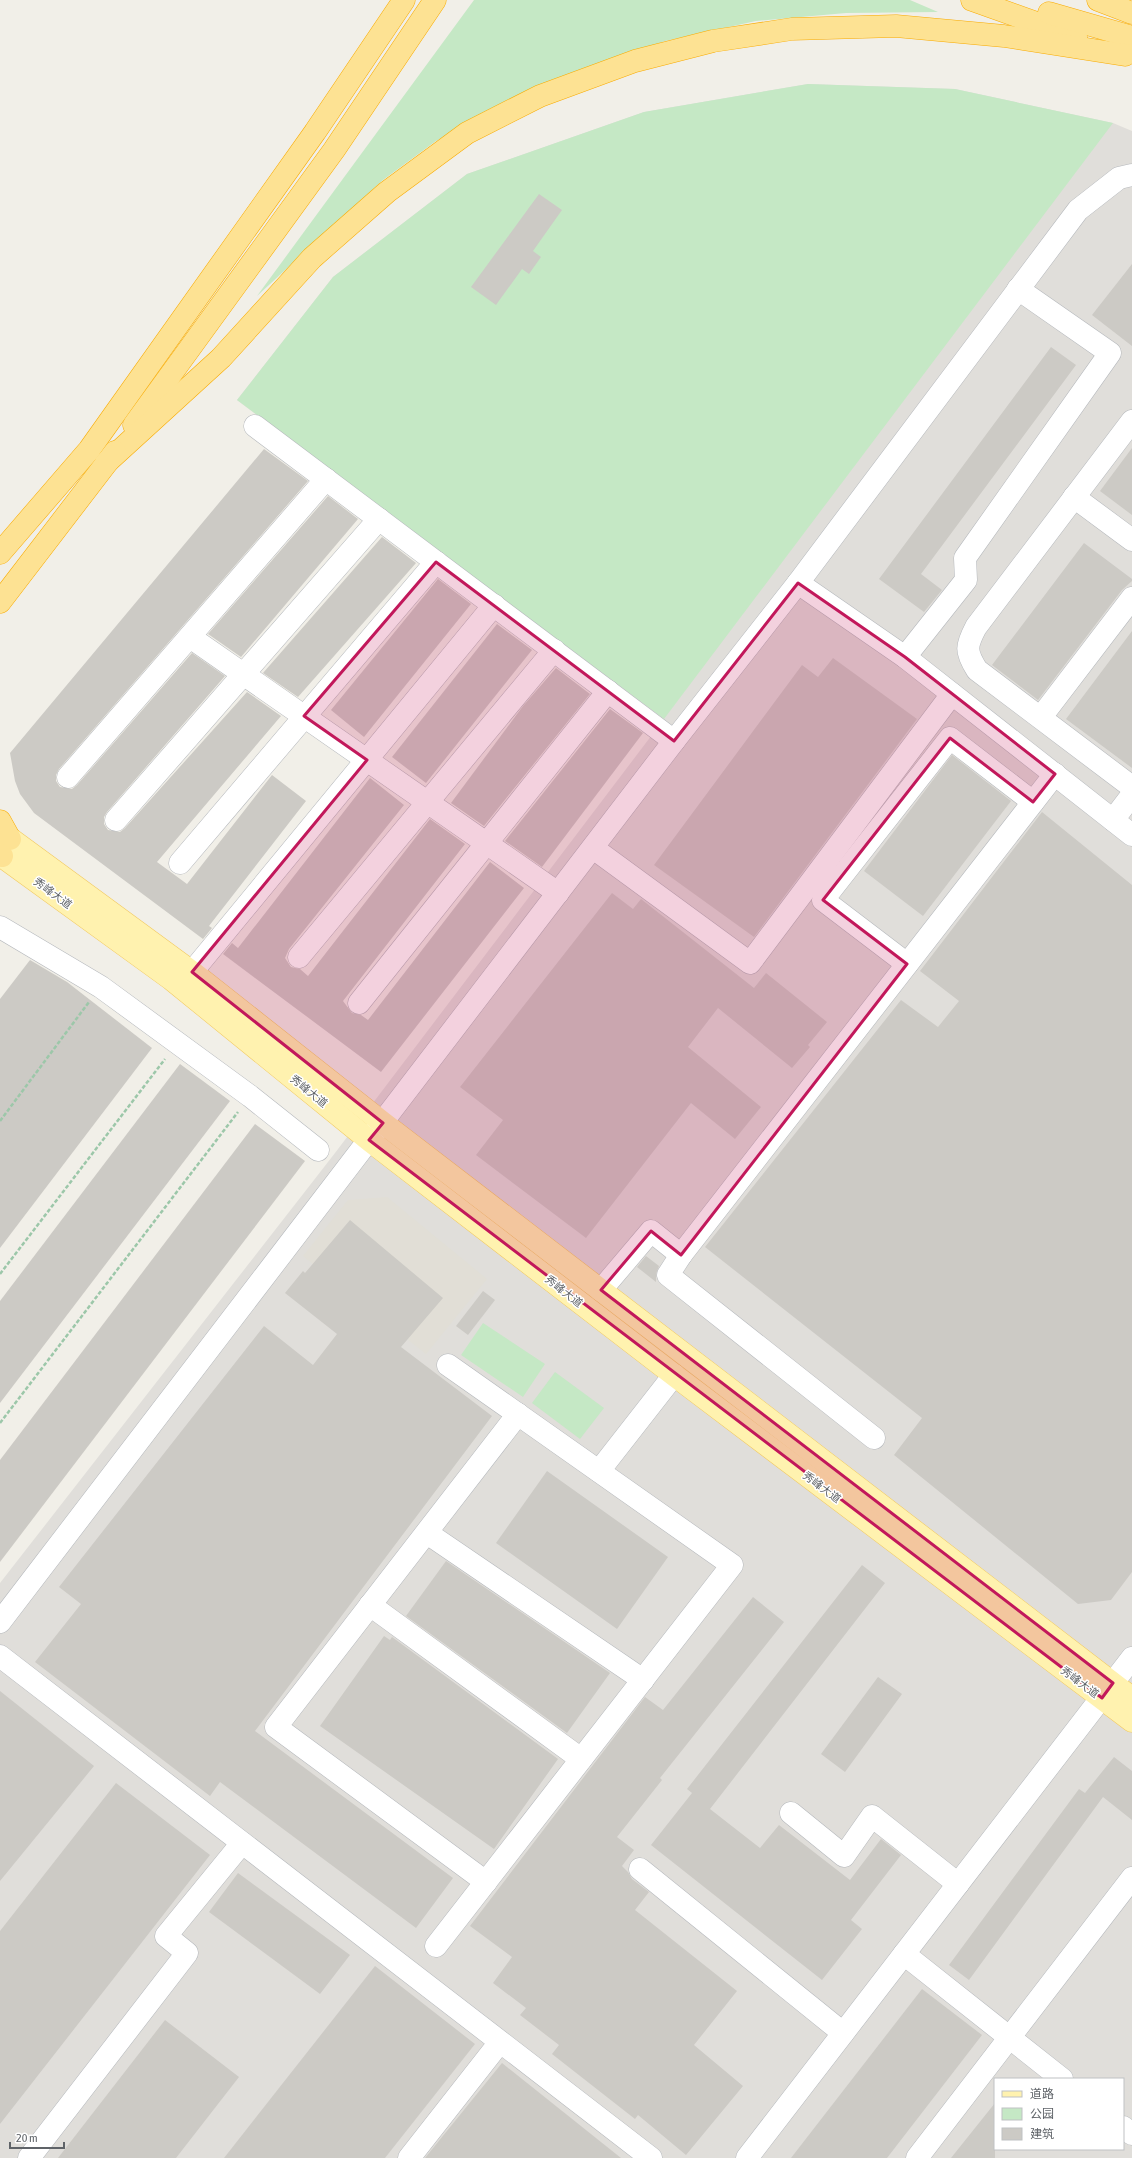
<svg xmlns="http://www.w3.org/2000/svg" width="1132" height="2158" viewBox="0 0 1132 2158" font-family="'Asap Condensed','Noto Sans SC',sans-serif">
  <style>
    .industrial { fill: #e0deda; fill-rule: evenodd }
    .education { fill: #e1ded6 }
    .green { fill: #c5e8c5 }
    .building { fill: #cccac5 }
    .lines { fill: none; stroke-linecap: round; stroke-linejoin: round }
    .minor-casing { stroke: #b5b8bc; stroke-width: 23 }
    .major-casing { stroke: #f2c960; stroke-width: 23 }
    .highway-casing { stroke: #f9ab00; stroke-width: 23 }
    .path { stroke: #9cc7a9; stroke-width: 2.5; stroke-dasharray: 4 2; stroke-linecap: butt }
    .minor { stroke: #fff; stroke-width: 22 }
    .major { stroke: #fff2af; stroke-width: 22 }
    .highway { stroke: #fde293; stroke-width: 22 }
    .marked { fill: #c2185b; fill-opacity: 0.2; stroke: #c2185b; stroke-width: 3; stroke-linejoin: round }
    .labels { text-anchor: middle; stroke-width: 3; stroke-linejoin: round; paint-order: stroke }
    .street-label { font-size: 11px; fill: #5f6368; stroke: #fff }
  </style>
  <rect width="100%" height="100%" fill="#f1efe8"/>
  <path class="industrial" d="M808 84 955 89 1113 123 1132 131V2158H0V1583L335 1153 664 719 237 400 333 277 467 174 644 112ZM995 2079H1123V2149H995Z"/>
  <path class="education" d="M387 1197 487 1279 426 1354 303 1256 348 1200Z"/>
  <g class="green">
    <path d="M474 0H910L938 12 846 13 756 21 665 41 586 70 511 103 436 141 383 180 257 296Z"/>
    <path d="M808 84 955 89 1113 123 664 719 237 400 333 277 467 174 644 112Z"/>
    <path d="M483 1323 545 1364 523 1397 461 1355Z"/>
    <path d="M555 1372 604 1408 580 1439 532 1403Z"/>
  </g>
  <g class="building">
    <path d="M539 194 562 210 533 251 541 257 529 274 522 269 496 305 471 287Z"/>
    <path d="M1132 264V346L1092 315Z"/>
    <path d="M1051 347 1076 365 921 574 942 590 924 612 879 579Z"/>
    <path d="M1132 448V515L1100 491Z"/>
    <path d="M264 449 308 481 59 769 56 775V781L60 787 72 789 77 785 192 653 225 676 107 812 104 817V824L108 830 120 832 125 828 247 692 281 716 157 862 187 884 272 775 306 801 209 926 212 928 203 939 34 813 20 794 15 781 10 753Z"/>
    <path d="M328 496 358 519 241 657 208 634Z"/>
    <path d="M382 537 416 563 298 697 263 673Z"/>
    <path d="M1084 543 1132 579V581L1122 590 1038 700 992 665Z"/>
    <path d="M438 579 471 604 364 737 331 710Z"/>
    <path d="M497 624 532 650 426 783 392 757Z"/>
    <path d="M1132 631V768L1066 719Z"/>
    <path d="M833 658 917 719 754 937 654 865 802 665 818 677Z"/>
    <path d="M556 668 590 694 484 826 451 803 523 706Z"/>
    <path d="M610 709 643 733 542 867 505 841Z"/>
    <path d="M952 755 1011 801 923 916 864 871Z"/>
    <path d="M370 778 404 805 289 949 285 958 291 967 300 969 308 976 430 819 465 844 343 1001 352 1013 361 1015 368 1020 490 862 524 888 381 1072 223 954 232 943 238 948Z"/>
    <path d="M1042 812 1132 885V1572L1111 1600 1078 1604 894 1455 922 1418 705 1247 901 1000 938 1027 959 1001 920 971Z"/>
    <path d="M612 893 633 909 641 899 754 988 766 973 827 1022 808 1045 810 1047 792 1068 718 1008 688 1047 761 1107 735 1139 691 1103 586 1238 476 1155 503 1120 460 1087Z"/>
    <path d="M30 960 67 982 152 1048 0 1248V999Z"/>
    <path d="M180 1064 230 1101 0 1403V1301Z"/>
    <path d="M255 1124 305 1161 0 1562V1460Z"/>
    <path d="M350 1220 443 1298 401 1347 492 1416 255 1731 453 1878 416 1928 220 1782 210 1796 35 1662 81 1604 59 1587 264 1326 313 1365 337 1334 285 1293 303 1271 305 1273Z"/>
    <path d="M646 1256 659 1266 656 1274V1282L637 1267Z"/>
    <path d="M483 1291 495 1300 468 1335 456 1326Z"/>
    <path d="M547 1471 668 1557 617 1629 496 1543Z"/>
    <path d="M446 1561 610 1673 567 1733 406 1616Z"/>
    <path d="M862 1565 885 1583 710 1809 760 1848 779 1825 850 1880 881 1839 901 1855 851 1920 862 1929 822 1980 651 1845 692 1793 687 1789Z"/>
    <path d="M753 1597 784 1622 660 1778 662 1780 617 1837 634 1850 622 1866 628 1872 632 1879 649 1892 635 1910 737 1991 694 2045 743 2086 686 2155 638 2115 635 2119 552 2054 559 2045 520 2015 526 2008 493 1983 512 1957 470 1926 645 1697 663 1710Z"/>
    <path d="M384 1636 390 1640 392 1637 558 1759 494 1849 320 1726Z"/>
    <path d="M878 1677 902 1694 845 1772 821 1754Z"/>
    <path d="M0 1691 94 1766 0 1881Z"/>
    <path d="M1114 1757 1132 1771V1820L1103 1797 969 1980 949 1965 1079 1789 1085 1793Z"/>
    <path d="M116 1783 210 1855 0 2124V1931Z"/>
    <path d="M238 1873 350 1955 320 1994 209 1912Z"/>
    <path d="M375 1966 475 2044 385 2158H224Z"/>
    <path d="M922 1989 982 2035 887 2158H791Z"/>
    <path d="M165 2020 239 2077 176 2158H58Z"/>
    <path d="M502 2063 621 2158H425Z"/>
    <path d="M995 2103V2158H951Z"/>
  </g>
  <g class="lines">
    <defs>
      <g id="minor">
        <path d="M1132 421 976 627C966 646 965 651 977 670L1132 787"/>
        <path d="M255 426 674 741"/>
        <path d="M1074 497 1132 540"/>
        <path d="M798 583 905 657 1132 835"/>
        <path d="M190 637 558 893"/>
        <path d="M905 657 966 580 965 558 1110 353 1018 289"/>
        <path d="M1041 717 1132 598"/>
        <path d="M68 777 326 479"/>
        <path d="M116 820 379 519"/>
        <path d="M1113 820 1132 795"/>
        <path d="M593 848 750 963 952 694"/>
        <path d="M180 863 436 562"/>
        <path d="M0 927 101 987 250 1096 318 1150"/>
        <path d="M299 957 554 650"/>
        <path d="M907 964 823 900 950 738 1033 802"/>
        <path d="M192 972 494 605"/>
        <path d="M359 1003 608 691"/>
        <path d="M681 1255 668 1275 874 1438"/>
        <path d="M601 1290 651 1231 681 1255 1055 774"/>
        <path d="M599 1471 674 1375"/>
        <path d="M427 1533 643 1680"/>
        <path d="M370 1605 581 1759"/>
        <path d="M0 1622 674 741 798 583 1078 210 1119 178 1132 175"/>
        <path d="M0 1656 651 2158"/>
        <path d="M791 1813 844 1856 872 1816 958 1884"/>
        <path d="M640 1869 843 2033"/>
        <path d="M486 1882 276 1727 518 1414"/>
        <path d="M436 1946 732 1565 448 1365"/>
        <path d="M904 1954 1062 2079"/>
        <path d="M1123 2127 1132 2134"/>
        <path d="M29 2158 187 1953 166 1936 242 1843"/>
        <path d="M409 2158 500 2042"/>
        <path d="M747 2158 1132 1658"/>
        <path d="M917 2158 1132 1878"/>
      </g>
      <g id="major">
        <path d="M0 831 192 972 383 1123 1132 1698"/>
        <path d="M0 855 171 979 369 1140 674 1375 1132 1721"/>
      </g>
      <g id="highway">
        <path d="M972 0 1076 37"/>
        <path d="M1098 0 1132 13"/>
        <path d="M1049 13 1132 37"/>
        <path d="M134 425 334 150 435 0"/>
        <path d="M106 463 221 358 312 258 387 192 467 133 540 96 635 61 713 41 792 29 896 26 1004 36 1125 55"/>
        <path d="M0 553 89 450 315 132 404 0"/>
        <path d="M0 602 115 452"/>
        <path d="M0 821 10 839"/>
        <path d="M0 855 2 856"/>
      </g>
    </defs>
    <use href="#minor" class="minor-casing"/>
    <use href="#major" class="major-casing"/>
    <use href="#highway" class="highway-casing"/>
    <g class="path">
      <path d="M0 1121 89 1002"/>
      <path d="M0 1274 165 1059"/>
      <path d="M0 1423 238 1112"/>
    </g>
    <use href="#minor" class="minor"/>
    <use href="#major" class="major"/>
    <use href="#highway" class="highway"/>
  </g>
  <path class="marked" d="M436 562 674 741 798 583 905 657 1055 774 1033 802 950 738 823 900 907 964 681 1255 651 1231 601 1290 1113 1683 1102 1698 369 1140 383 1123 192 972 367 760 304 716Z"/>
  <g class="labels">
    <g class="street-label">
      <text transform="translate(53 893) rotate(36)" y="4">秀峰大道</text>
      <text transform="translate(309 1091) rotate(39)" y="4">秀峰大道</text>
      <text transform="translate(564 1291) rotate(38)" y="4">秀峰大道</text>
      <text transform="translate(822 1487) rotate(37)" y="4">秀峰大道</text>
      <text transform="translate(1080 1682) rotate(37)" y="4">秀峰大道</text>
    </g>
  </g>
  <rect x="994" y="2078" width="130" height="72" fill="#ffffff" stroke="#bfc1c3"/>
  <rect x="1002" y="2091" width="20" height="6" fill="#fff2af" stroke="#bfc1c3"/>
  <text x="1030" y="2098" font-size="12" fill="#5f6368">道路</text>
  <rect x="1002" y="2108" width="20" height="12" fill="#c5e8c5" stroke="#bfc1c3"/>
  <text x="1030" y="2118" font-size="12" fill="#5f6368">公园</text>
  <rect x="1002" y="2128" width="20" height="12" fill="#cccac5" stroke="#bfc1c3"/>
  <text x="1030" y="2138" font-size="12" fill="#5f6368">建筑</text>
  <path d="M10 2142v6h54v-6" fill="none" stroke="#5f6368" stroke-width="2"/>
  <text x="16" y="2142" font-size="12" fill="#5f6368" stroke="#ffffff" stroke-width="3" paint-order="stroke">20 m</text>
</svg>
